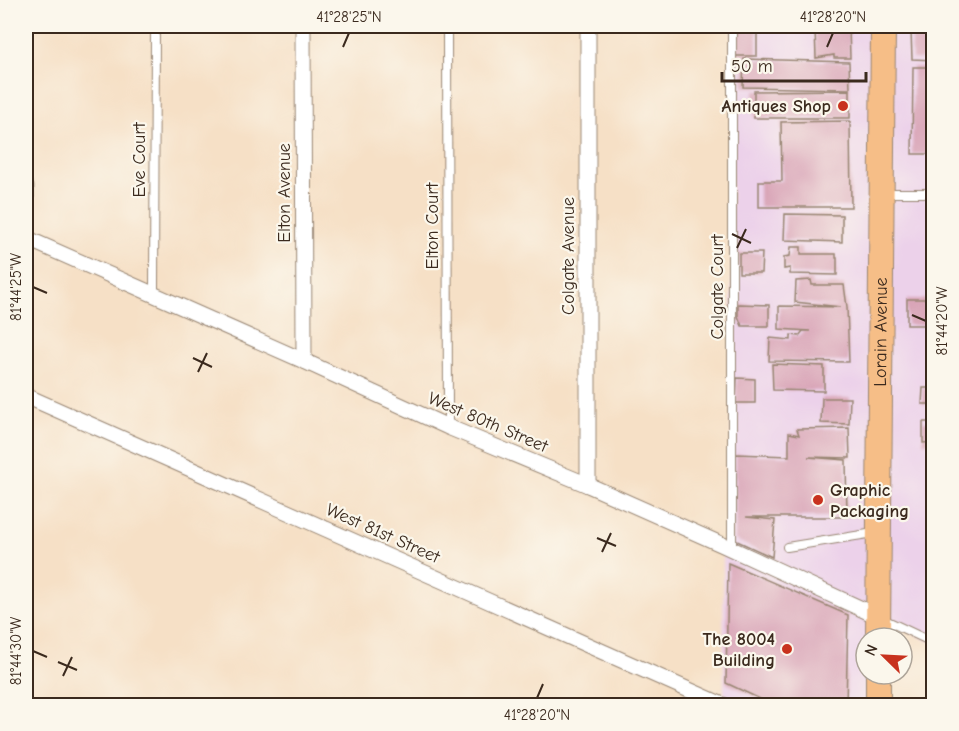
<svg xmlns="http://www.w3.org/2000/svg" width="959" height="731" viewBox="0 0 959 731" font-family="'Comic Neue',sans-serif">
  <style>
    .built { fill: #ecd1ea }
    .building { fill: #d9a5b8 }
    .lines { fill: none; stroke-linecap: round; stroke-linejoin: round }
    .lane-casing { stroke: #988572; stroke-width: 10 }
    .street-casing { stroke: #988572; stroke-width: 17 }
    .primary-casing { stroke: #988572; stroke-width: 26 }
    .lane { stroke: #fff; stroke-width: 8 }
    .street { stroke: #fff; stroke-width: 15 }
    .primary { stroke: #f6be87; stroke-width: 24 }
    .ticks { fill: none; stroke: #3b2a1e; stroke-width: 2 }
    .poi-dot { fill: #c8321e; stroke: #fbf7ec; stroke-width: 2 }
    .labels { text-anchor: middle; stroke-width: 4.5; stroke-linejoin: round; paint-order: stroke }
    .poi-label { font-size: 18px; font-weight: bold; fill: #3b2a1e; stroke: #fbf7ec; text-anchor: end }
    .street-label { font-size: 18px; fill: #3b2a1e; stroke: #fbf7ec }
    .neatline { fill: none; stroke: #3b2a1e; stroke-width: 2 }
    .ticks-label { font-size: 15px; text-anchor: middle; fill: #3b2a1e }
  </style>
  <rect width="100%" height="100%" fill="#fbf7ec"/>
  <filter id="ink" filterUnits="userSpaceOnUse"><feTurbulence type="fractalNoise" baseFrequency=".0167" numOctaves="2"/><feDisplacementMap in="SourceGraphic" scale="12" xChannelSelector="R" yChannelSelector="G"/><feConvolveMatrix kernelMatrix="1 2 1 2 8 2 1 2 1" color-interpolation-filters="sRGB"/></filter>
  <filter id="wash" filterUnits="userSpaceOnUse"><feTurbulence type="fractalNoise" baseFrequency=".008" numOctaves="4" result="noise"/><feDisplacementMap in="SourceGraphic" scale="24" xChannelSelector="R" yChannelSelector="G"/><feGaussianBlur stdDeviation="1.35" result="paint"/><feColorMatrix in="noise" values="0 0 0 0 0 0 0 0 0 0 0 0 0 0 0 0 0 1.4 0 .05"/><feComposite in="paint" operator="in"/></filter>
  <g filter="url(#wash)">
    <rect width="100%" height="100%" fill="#f6e0c6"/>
    <path class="built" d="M732 26H933V643L878 617V638H866V674L878 705H724L723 545 731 549Z"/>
    <g id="blocks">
      <g class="building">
        <path d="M849 28 850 58H834V55L816 58 815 29Z"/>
        <rect x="736" y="29" width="21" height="27"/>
        <path d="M911 31H934V60L912 59Z"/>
        <path d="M744 59 849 62 850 89 743 87Z"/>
        <path d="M913 67H934V154H912Z"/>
        <path d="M850 90V118H754V91Z"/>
        <path d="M850 121 851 207H759V181H782L781 122Z"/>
        <path d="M785 214 842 215V242L784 240Z"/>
        <path d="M791 247H801V254H836V258H837V275L790 274V268L784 269V257L790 256Z"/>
        <path d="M739 253H762L761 273H739Z"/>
        <path d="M811 280 812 285H844L847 307 849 362 769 361 770 338 791 340V335L799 336 803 331H810L779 329V306L841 307 795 302 796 281Z"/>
        <rect x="907" y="299" width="27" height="26"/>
        <path d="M738 304 769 305V326H742L738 316Z"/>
        <path d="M772 364 824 366V391L773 390Z"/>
        <rect x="930" y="367" width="4" height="16"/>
        <path d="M737 378 755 379V403H736Z"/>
        <path d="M923 388H934V404H922Z"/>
        <path d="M822 398H850L849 424 821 423Z"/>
        <path d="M923 422H934V442L923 443Z"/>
        <path d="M849 428 850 458 808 457 846 460 847 517H746L775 520 772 557 735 540 736 454 789 456V433L799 435 797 429Z"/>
        <path d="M728 563 848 615 846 706H775L726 683Z"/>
      </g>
    </g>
  </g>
  <g filter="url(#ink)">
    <use href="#blocks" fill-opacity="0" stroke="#988572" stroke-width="1.5"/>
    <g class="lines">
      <defs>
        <g id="lane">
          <path d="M447 26 448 427"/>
          <path d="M886 193H934"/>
          <path d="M154 294 155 26"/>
          <path d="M787 547 874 533"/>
          <path d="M732 549V26"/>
          <path d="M881 618 934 643"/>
        </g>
        <g id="street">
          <path d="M303 26 304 361"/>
          <path d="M588 26V485"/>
          <path d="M26 187V239"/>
          <path d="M26 238 304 361 448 427 588 485 723 545 877 616"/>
          <path d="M26 396 725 706"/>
        </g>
        <g id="primary">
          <path id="s1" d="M878 638 883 26"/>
          <path d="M878 674V706"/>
        </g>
      </defs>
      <use href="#lane" class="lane-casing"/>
      <use href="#street" class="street-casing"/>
      <use href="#primary" class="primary-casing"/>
      <use href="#lane" class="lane"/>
      <use href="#street" class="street"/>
      <use href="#primary" class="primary"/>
    </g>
  </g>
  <path class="ticks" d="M343 47 349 33M827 47 833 33M732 234 751 243M737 248 746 229M33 287 47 293M912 315 926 321M193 358 212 367M198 372 207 353M597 538 616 546M602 552 611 533M33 651 47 657M58 662 77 670M63 676 72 657M537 698 543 684"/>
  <g class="poi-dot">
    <circle cx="843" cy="106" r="6"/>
    <circle cx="818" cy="500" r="6"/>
    <circle cx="787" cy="649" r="6"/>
  </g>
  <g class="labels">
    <g class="poi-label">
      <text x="831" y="112">Antiques Shop</text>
      <text x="830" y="496" text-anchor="start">Graphic<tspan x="830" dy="21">Packaging</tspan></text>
      <text x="775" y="645">The 8004<tspan x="775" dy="21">Building</tspan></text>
    </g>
    <g class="street-label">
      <text transform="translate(139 160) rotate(-90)" y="6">Eve Court</text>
      <text transform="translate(284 193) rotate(-90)" y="6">Elton Avenue</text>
      <text transform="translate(432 226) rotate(-90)" y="6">Elton Court</text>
      <text transform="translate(568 256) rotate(-90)" y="6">Colgate Avenue</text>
      <text transform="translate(717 287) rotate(-90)" y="6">Colgate Court</text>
      <text dy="6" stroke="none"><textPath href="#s1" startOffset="306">Lorain Avenue</textPath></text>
      <text transform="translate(488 422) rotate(23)" y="6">West 80th Street</text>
      <text transform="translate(383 533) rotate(24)" y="6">West 81st Street</text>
    </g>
  </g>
  <rect width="959" height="731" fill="none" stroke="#fbf7ec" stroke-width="66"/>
  <g transform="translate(884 656) rotate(294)"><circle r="28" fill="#fbf7ec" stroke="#aea59a" stroke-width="1.5"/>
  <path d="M0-4.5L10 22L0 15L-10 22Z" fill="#c8321e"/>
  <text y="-9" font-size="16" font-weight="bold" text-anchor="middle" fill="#3b2a1e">N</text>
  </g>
  <path d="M722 72v9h144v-9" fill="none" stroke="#3b2a1e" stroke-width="3"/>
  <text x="731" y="72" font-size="18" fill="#3b2a1e" stroke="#fbf7ec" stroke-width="4.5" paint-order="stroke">50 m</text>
  <rect x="33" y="33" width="893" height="665" class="neatline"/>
  <g class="ticks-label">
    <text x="349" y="22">41°28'25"N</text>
    <text x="833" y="22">41°28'20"N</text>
    <text transform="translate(16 287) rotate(-90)" y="5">81°44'25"W</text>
    <text transform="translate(942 321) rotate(-90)" y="5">81°44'20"W</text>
    <text transform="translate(16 651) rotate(-90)" y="5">81°44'30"W</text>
    <text x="537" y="720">41°28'20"N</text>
  </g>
</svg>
